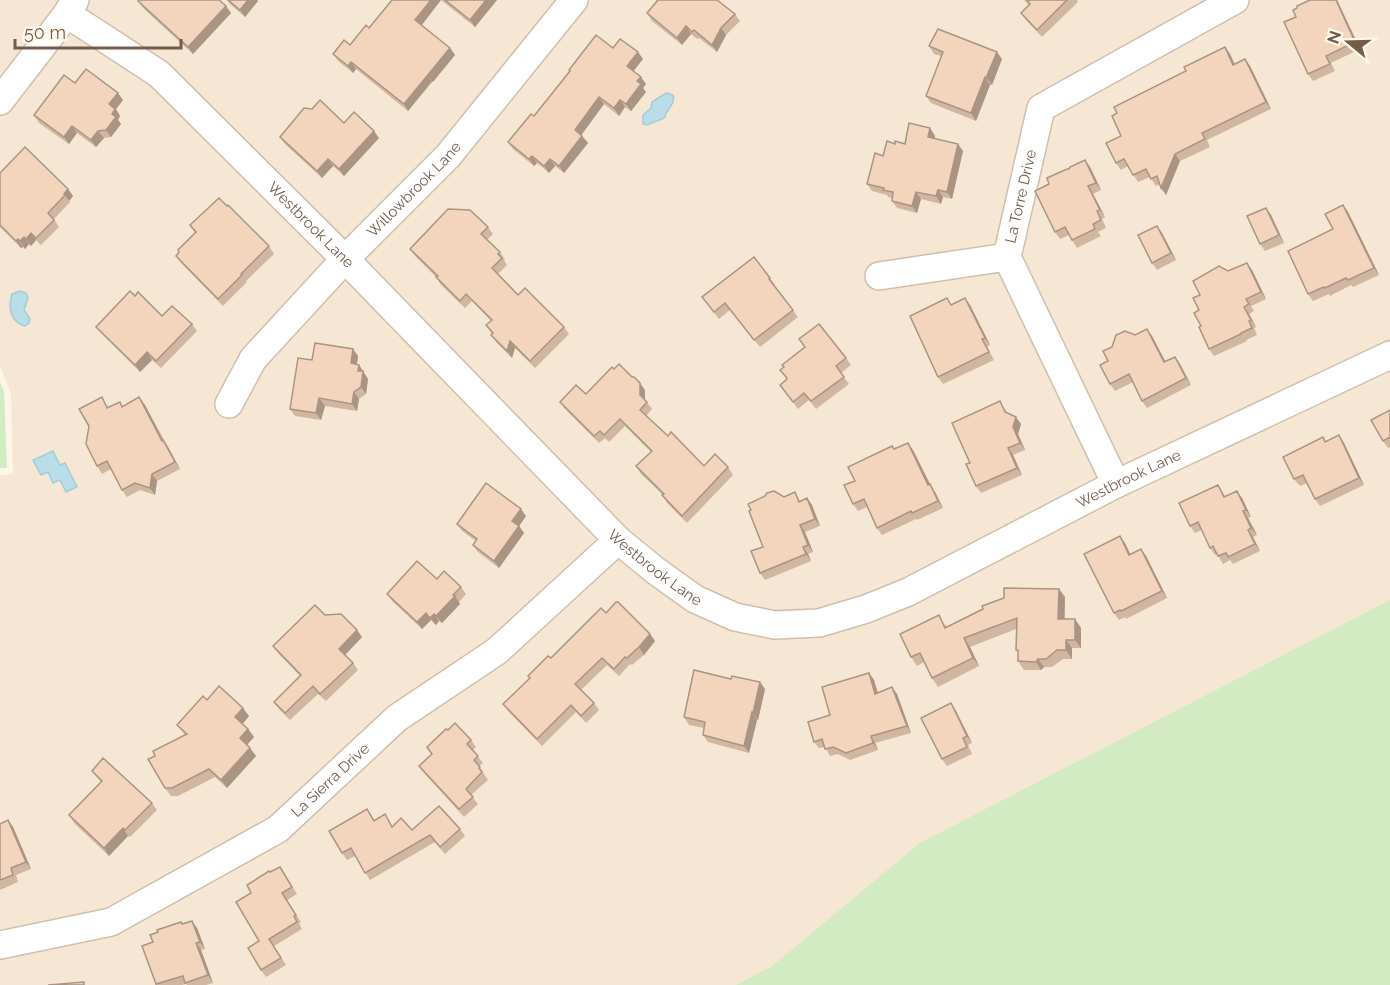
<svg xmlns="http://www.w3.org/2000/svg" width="1390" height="985" viewBox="0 0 1390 985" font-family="Raleway,sans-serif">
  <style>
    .residential { fill: #f5e7d3 }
    .green { fill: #d2ebc3 }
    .water { fill: #b9dee7; stroke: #9fced9; stroke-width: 1.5 }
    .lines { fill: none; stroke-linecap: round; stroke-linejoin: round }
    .street-casing { stroke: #d1bfae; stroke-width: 30 }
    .street { stroke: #fff; stroke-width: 27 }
    .wall { fill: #d1b6a2 }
    .shaded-wall { fill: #aa9484 }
    .building { fill: #f3d4bc; stroke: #aa9484; stroke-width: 1.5 }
    .labels { text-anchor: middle; stroke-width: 6; stroke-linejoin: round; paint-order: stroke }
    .street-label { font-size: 15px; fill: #765b4a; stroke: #fff8ec }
  </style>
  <rect width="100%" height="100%" fill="#fdf5e5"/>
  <path class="residential" d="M0 0H1390V985H0V475L13 474 11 393 0 366Z"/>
  <g class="green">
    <path d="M0 382 4 392 7 468H0Z"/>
    <path d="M1390 600V985H736L771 967 920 843Z"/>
  </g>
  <g class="water">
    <path d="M666 93 673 95C676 105 666 109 665 117 661 121 653 121 648 125L643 124V115L651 108 652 102Z"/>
    <path d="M20 291 26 293 28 298 24 310 30 319 29 323 25 326C10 322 8 308 12 294Z"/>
    <path d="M53 451 60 465 65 463 77 487 66 492 60 480 53 483 48 472 41 475 33 460Z"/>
  </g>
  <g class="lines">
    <defs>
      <g id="street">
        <path id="s1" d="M67 14 159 74 345 259 618 540 656 571 695 599 735 617 775 625 819 623 866 609 908 592 1116 484 1390 355"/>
        <path d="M0 101 67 14 75 0"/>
        <path d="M879 276 1007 257"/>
        <path id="s2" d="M229 404 253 359 345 259 448 156 574 0"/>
        <path id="s3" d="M1116 484 1007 257 1041 108 1235 0"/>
        <path id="s4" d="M0 945 111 922 278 829 397 718 497 651 618 540"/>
      </g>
    </defs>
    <use href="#street" class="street-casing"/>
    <use href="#street" class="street"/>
  </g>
  <g class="wall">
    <path d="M227 0H257L258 1 245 17 230 4Z"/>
    <path d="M392 0H497L475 27 441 0 422 25 450 48 455 55 408 111 356 69 353 73 338 61 333 54 350 45 369 28Z"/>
    <path d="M655 0H717L735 14 740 21 726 35 717 52 699 38 697 39 691 34 682 45 652 21 647 13 657 1Z"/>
    <path d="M1024 0H1077L1078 2 1042 37 1026 20 1021 13 1029 5Z"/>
    <path d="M1310 0H1337L1360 49 1331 63 1335 71 1313 81 1308 74 1296 17 1297 8Z"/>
    <path d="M138 1 231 13 193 54 143 8Z"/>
    <path d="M929 46 1002 59 992 85H990L976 121 931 103 926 96 941 56 934 54Z"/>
    <path d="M1225 47 1230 54 1235 65 1245 59 1250 66 1271 109 1207 140 1210 147 1180 161 1166 195 1160 184 1156 186 1150 177 1138 182 1128 166 1121 170 1116 163 1121 136 1117 113Z"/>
    <path d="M613 48 643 59 633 71 646 84 643 88 646 92 631 111 625 107 619 116 604 104 581 135 588 143 564 173 555 166 549 173 537 163 534 166 513 149 508 142 534 116Z"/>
    <path d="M75 83 123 100 116 109 120 116 118 120 121 124 111 137 104 138 96 147 77 133 69 144 39 123 34 115Z"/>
    <path d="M344 123 379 138 344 176 333 166 322 178 285 144 280 137Z"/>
    <path d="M930 128 935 136V138L963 151 952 199 943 197 941 204 921 199 917 213 897 208 892 201V198L888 197 887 195 872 191 867 184 895 144H905Z"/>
    <path d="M1085 160 1090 167 1101 190 1093 194 1105 217 1102 219 1106 228 1098 232 1101 236 1077 248 1069 235 1060 239 1055 232 1069 169Z"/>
    <path d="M0 173 68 189 73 196 69 201 70 202 54 219 59 227 41 245 36 240 31 246 29 244 25 249 23 247 21 248 0 227Z"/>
    <path d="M1343 205 1348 212 1379 275 1353 287 1351 285 1330 296 1329 294 1313 301 1308 294 1333 229Z"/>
    <path d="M1266 208 1271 215 1284 243 1265 251 1260 244Z"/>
    <path d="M190 225 269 246 274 254 246 281 247 282 223 306 181 263 176 256 179 252 178 250 195 233Z"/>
    <path d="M1157 226 1162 233 1176 260 1157 270 1152 263Z"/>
    <path d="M488 227 493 234 487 240 500 252 505 260H504L507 265 498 274 518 295 564 327 569 334 535 368 515 348 512 358 496 342 491 335 492 334 486 325 491 321 472 301 465 308 441 285 436 277 415 256 410 249Z"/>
    <path d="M1252 270 1266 299 1251 306 1254 311 1249 314 1256 327 1254 328 1257 335 1246 340 1247 341 1214 356 1209 349 1201 326 1200 295 1228 271Z"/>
    <path d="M770 278 775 285 774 286 798 317 760 347 730 310 719 319 702 297Z"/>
    <path d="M135 296 162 316 192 324 197 331 161 368 152 360 140 372 102 334 96 327Z"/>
    <path d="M952 304 970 305 990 345 987 347 994 360 943 384 938 377Z"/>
    <path d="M1135 335 1152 336 1166 362 1175 357 1180 364 1191 385 1147 408 1142 401 1133 382 1115 391 1110 384 1108 361Z"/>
    <path d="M353 349 358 356 357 364 359 365 368 379 366 394 359 399 357 411 325 406 321 420 295 416 290 409 312 360Z"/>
    <path d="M846 358 851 365 841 373 849 384 816 409 809 400 798 409 780 385 786 380Z"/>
    <path d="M645 390V400L652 409 646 416 668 436 704 466 728 467 733 475 687 523 667 503 663 495 641 474 636 466 651 452 625 426 609 442 605 438 599 443 565 409 560 402 586 394Z"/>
    <path d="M139 397 145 405 180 469 157 481 155 495 140 490 127 497 122 490 111 469 102 474 97 466 107 404 108 407 123 406Z"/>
    <path d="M1005 408 1007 413 1021 424 1018 434 1025 450 1013 455 1022 475 981 493 976 486Z"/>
    <path d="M1390 410V447L1388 448 1383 441Z"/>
    <path d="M1339 435 1344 443 1364 485 1320 506 1315 499 1307 483 1300 486 1294 479 1323 437 1326 442Z"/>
    <path d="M894 449 913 450 930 485 935 492 943 508 917 520 916 519 882 535 877 528 867 507 858 511 853 504 855 481Z"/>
    <path d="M1218 485 1225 496 1242 498 1251 517 1248 518 1257 535 1253 537 1260 551 1233 564 1230 560 1223 564 1217 554 1215 555 1210 548 1202 530 1195 533 1190 526Z"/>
    <path d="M795 492 800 501 807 498 812 505 820 526 805 532 813 552 808 554 811 561 765 580 760 573 763 547 751 510Z"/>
    <path d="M526 516 519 526 524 533 499 568 478 552 473 545 476 541 462 531 457 524Z"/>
    <path d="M1120 536 1130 554 1141 549 1146 556 1167 598 1126 619 1125 617 1119 620 1114 613Z"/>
    <path d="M437 579 461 587 466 594 459 602 460 604 442 623 439 621 436 625 431 620 422 629 392 601 387 594Z"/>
    <path d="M1065 597V619L1081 628V648H1072V659H1063L1052 667H1044L1041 670H1024L1018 661V653L1016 650V629L970 647 979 666 938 687 932 678 924 662 917 666 911 657 945 624 947 627Z"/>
    <path d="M606 613 650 634 655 641 644 655 632 665 630 664 619 676 607 665 581 690 594 703 599 710 586 723 576 712 542 746 508 711 503 704 551 658Z"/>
    <path d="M325 615 362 637 345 655 353 663 358 670 326 701 318 694 290 720 279 709 274 702 300 676 278 653 273 646Z"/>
    <path d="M869 673 874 680 878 693 897 694 911 733 875 743 878 750 850 760 838 754 830 756 825 747 819 748 814 742 830 715Z"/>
    <path d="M765 689 758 720H757L749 753 708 742 703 735 704 728 689 725 684 717Z"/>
    <path d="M207 700 249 716 242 724 248 729 254 737 247 745 256 756 227 788 215 777 178 796H171L165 788 155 756 185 735 177 725Z"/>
    <path d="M951 703 956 711 972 743 968 745 972 754 947 766 942 759Z"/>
    <path d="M448 730 471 740 476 747 473 750 483 763 479 766 488 780 471 795 478 804 464 817 424 773 419 766 432 754 427 747Z"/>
    <path d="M92 771 152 803 157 810 130 837 128 836 109 856 74 823 69 815 101 782Z"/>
    <path d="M8 820 13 827 31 869 16 875 18 882 0 890V824Z"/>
    <path d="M375 820 390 822 392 826 412 830 460 829 465 836 445 854 435 842 370 880 355 856 347 860 342 853Z"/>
    <path d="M280 867 297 894 287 900 301 922 299 923 302 929 274 946 286 965 266 977 261 970 259 941 251 893 270 872Z"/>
    <path d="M182 924 197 928 205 949 201 950 213 983 206 985H187L186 984 182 985H156L142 946 153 942Z"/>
  </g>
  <g class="shaded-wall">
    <path d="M248 0H257L258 1 245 17 240 10Z"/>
    <path d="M431 0H441L420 27 415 20Z"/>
    <path d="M486 0H497L475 27 470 20Z"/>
    <path d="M1336 0H1337L1360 49 1355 42Z"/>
    <path d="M226 6 231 13 193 54 188 47Z"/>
    <path d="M686 26 691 34 682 45 677 38Z"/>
    <path d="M721 28 726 35 717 52 712 45Z"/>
    <path d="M1225 47 1230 54 1238 72 1233 65Z"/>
    <path d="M450 48 455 55 433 82 428 74Z"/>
    <path d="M638 52 643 59 632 73 627 66Z"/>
    <path d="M997 52 1002 59 992 85 986 78Z"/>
    <path d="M1245 59 1250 66 1271 109 1266 102Z"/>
    <path d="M351 62 356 69 353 73 348 66Z"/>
    <path d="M428 74 432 81 408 111 404 104Z"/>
    <path d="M641 77 646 84 643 88 646 92 631 111 626 104 637 81Z"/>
    <path d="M985 77 990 85 976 121 971 113Z"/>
    <path d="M118 93 123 100 116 109 120 116 118 120 121 124 111 137 106 130 112 114 109 104Z"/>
    <path d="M599 97 604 104 580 137 575 130Z"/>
    <path d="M620 100 625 107 619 116 614 108Z"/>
    <path d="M72 126 77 133 69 144 64 137Z"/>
    <path d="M930 128 935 136 933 144 928 137Z"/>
    <path d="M98 131 104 138 96 147 91 140Z"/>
    <path d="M374 131 379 138 344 176 339 169Z"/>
    <path d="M582 136 588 143 564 173 559 166Z"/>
    <path d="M958 144 963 151 952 199 947 192Z"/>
    <path d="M1175 154 1180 161 1166 195 1161 188Z"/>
    <path d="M532 156 537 163 534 166 529 159Z"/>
    <path d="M328 159 333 166 322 178 317 171Z"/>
    <path d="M550 159 555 166 549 173 544 166Z"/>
    <path d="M1085 160 1090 167 1101 190 1096 183Z"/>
    <path d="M1088 186 1093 194 1105 217 1100 210Z"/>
    <path d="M68 189 73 196 69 201 64 194Z"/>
    <path d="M938 190 943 197 941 204 936 196Z"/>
    <path d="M916 192 921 199 917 213 912 206Z"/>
    <path d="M1343 205 1348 212 1379 275 1374 268Z"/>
    <path d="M1266 208 1271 215 1284 243 1279 235Z"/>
    <path d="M1157 226 1162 233 1176 260 1171 253Z"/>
    <path d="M31 233 36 240 31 246 26 239Z"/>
    <path d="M24 237 29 244 25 249 20 241Z"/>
    <path d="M18 239 23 247 21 248 16 241Z"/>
    <path d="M1247 263 1252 270 1266 299 1261 292Z"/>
    <path d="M965 298 970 305 990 345 985 338Z"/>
    <path d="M1244 307 1249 314 1256 327 1251 320Z"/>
    <path d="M1147 329 1152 336 1169 369 1164 362Z"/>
    <path d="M510 341 515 348 512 358 507 351Z"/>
    <path d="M353 349 358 356 356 371 351 363Z"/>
    <path d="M147 352 152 360 140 372 135 365Z"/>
    <path d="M1175 357 1180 364 1191 385 1186 378Z"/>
    <path d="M359 365 368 379 366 394 361 387 358 371Z"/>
    <path d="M640 383 645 390V403L640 395Z"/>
    <path d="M354 392 359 399 357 411 352 404Z"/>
    <path d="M139 397 145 405 167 448 162 441Z"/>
    <path d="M319 398 325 406 321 420 316 413Z"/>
    <path d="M1016 417 1021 424 1018 434 1025 450 1020 443 1013 427Z"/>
    <path d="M1339 435 1344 443 1364 485 1359 478Z"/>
    <path d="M163 440 168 447 180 469 175 462Z"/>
    <path d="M908 443 913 450 934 492 928 485Z"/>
    <path d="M1008 448 1013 455 1022 475 1017 468Z"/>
    <path d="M152 474 157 481 155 495 150 488Z"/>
    <path d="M930 484 935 492 943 508 938 501Z"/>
    <path d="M1237 491 1242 498 1251 517 1246 510Z"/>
    <path d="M807 498 812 505 820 526 815 519Z"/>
    <path d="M521 509 526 516 519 526 524 533 499 568 494 561 512 521Z"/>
    <path d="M1243 511 1248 518 1257 535 1251 528Z"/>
    <path d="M800 525 805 532 813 552 808 545Z"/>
    <path d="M1248 530 1253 537 1260 551 1255 544Z"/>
    <path d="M1120 536 1125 543 1134 562 1129 555Z"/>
    <path d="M803 547 808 554 811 561 806 554Z"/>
    <path d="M1141 549 1146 556 1167 598 1162 591Z"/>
    <path d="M1059 589 1065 597 1064 628 1058 619Z"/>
    <path d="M455 596 460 604 442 623 436 616Z"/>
    <path d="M426 613 431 620 422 629 417 622Z"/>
    <path d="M434 614 439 621 436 625 430 618Z"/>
    <path d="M1075 619 1081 628V648L1075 640Z"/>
    <path d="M357 630 362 637 344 656 339 649Z"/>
    <path d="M650 634 655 641 644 655 639 647Z"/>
    <path d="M964 638 970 647 979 666 973 658Z"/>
    <path d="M1066 640 1072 648V659L1066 650Z"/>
    <path d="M1038 659 1044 667 1041 670 1036 662Z"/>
    <path d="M869 673 874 680 880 701 875 694Z"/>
    <path d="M760 682 765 689 758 720 753 713Z"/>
    <path d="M892 687 897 694 911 733 907 726Z"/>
    <path d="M951 703 956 711 972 743 967 736Z"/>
    <path d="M243 708 249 716 241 726 235 717Z"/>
    <path d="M752 712 757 720 749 753 744 746Z"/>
    <path d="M248 729 254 737 245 747 240 738Z"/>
    <path d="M871 736 875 743 878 750 873 743Z"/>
    <path d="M250 748 256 756 227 788 221 780Z"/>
    <path d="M8 820 13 827 31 869 26 862Z"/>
    <path d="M123 828 128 836 109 856 104 848Z"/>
    <path d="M192 921 197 928 205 949 200 942Z"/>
    <path d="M196 943 201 950 213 983 208 975Z"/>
  </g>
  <g class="building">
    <path d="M138 0H219L226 6 188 47 138 1Z"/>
    <path d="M228 0H248L240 10Z"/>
    <path d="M392 0H431L415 20 450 48 404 104 351 62 348 66 333 54 344 40 350 45 366 25 369 28Z"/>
    <path d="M445 0H486L470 20Z"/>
    <path d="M658 0H717L735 14 721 28 712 45 694 30 692 32 686 26 677 38 647 13Z"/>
    <path d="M1027 0H1067L1037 30 1021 13 1030 4Z"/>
    <path d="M1310 0H1336L1355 42 1326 56 1330 64 1308 74 1284 22 1296 17 1293 10 1297 8V6Z"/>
    <path d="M938 29 997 52 986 78 985 77 971 113 926 96 943 52 929 46Z"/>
    <path d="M596 35 613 48 620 39 638 52 627 66 641 77 637 81 641 84 626 104 620 100 614 108 599 97 575 130 582 136 559 166 550 159 544 166 532 156 529 159 508 142 531 114 534 116 570 71 569 70Z"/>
    <path d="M1225 47 1233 65 1245 59 1266 102 1202 133 1205 139 1175 154 1161 188 1157 176 1151 179 1146 169 1133 175 1124 159 1116 163 1106 143 1121 136 1112 116 1117 113 1114 107 1186 71 1184 67Z"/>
    <path d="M86 69 118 93 109 104 115 109 112 114 116 117 106 130 98 131 91 140 72 126 64 137 34 115 64 75 75 83Z"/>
    <path d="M320 100 344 123 354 112 374 131 339 169 328 159 317 171 280 137 304 108 312 109Z"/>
    <path d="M909 123 930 128 928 137 958 144 947 192 938 190 936 196 916 192 912 206 892 201 893 192 883 190 884 188 867 184 875 153 883 156 887 141 895 144V141L905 144Z"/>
    <path d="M25 147 68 189 64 194 65 195 48 213 54 220 36 238 31 233 26 239 24 237 20 241 18 239 16 241 0 225V173Z"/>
    <path d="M1085 160 1096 183 1088 186 1100 210 1097 211 1101 220 1093 224 1095 229 1072 240 1065 227 1055 232 1035 191 1049 184 1047 178 1067 169H1069L1070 167Z"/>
    <path d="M219 198 227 206 228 205 269 246 241 274 242 275 218 299 176 256 179 252 178 250 196 232 190 225Z"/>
    <path d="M1343 205 1374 268 1348 280 1346 278 1325 288 1324 287 1308 294 1288 251 1333 229 1325 214Z"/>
    <path d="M1266 208 1279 235 1260 244 1247 216Z"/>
    <path d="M448 209 470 210 488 227 481 234 500 252 498 254 502 258 492 268 518 295 525 288 564 327 530 361 510 341 507 351 491 335 493 333 486 325 492 320 466 294 460 301 436 277 438 276 410 249Z"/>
    <path d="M1157 226 1171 253 1152 263 1138 235Z"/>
    <path d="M754 257 770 278 769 279 793 310 754 340 725 303 714 312 702 297Z"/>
    <path d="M1247 263 1261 292 1246 299 1249 304 1244 307 1251 320 1249 321 1252 328 1241 333V334L1209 349 1199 327 1201 326 1194 313 1199 310 1193 298 1200 295 1193 281 1219 266 1228 271Z"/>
    <path d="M130 291 135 296 138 292 162 316 172 306 192 324 156 361 147 352 135 365 96 327Z"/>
    <path d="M947 298 951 305 965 298 985 338 982 339 989 352 938 377 910 316Z"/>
    <path d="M819 324 846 358 836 366 844 377 811 401 804 393 793 402 780 385 786 380 787 378 780 370 784 367 782 365 805 347 799 339Z"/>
    <path d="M1147 329 1164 362 1175 357 1186 378 1142 401 1129 374 1110 384 1100 365 1108 361 1103 351 1112 347 1116 335 1125 331 1135 335Z"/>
    <path d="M315 343 353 349 351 363 359 365 358 371H363L361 387 354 392 352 404 319 398 316 413 290 409 298 358 312 360Z"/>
    <path d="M619 364 632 377H634L640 383V395L647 402 640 410 668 436 671 432 704 466 715 454 728 467 682 516 662 495 664 494 636 466 652 451 620 419 604 435 600 431 594 436 560 402 576 385 586 394 612 367 614 369Z"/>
    <path d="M102 397 107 408 120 402 122 407 139 397 162 441 163 440 175 462 152 474 150 488 135 483 122 490 107 461 97 466 86 444 89 426 79 409Z"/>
    <path d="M1000 401 1005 412 1016 417 1013 427 1020 443 1008 448 1017 468 976 486 966 464 970 463 952 423Z"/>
    <path d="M1390 410V437L1383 441 1371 420Z"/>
    <path d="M1339 435 1359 478 1315 499 1303 475 1294 479 1283 457 1323 437 1325 442Z"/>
    <path d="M908 443 928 485 930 484 938 501 912 513 911 511 877 528 864 499 853 504 844 485 855 481 848 467 892 446 894 449Z"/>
    <path d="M486 483 521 509 512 521 519 526 494 561 473 545 477 539 457 524Z"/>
    <path d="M1218 485 1224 497 1237 491 1246 510 1243 511 1251 528 1248 530 1255 544 1228 557 1226 553 1218 556 1213 546 1210 548 1198 522 1190 526 1179 503Z"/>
    <path d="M774 491 784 497 795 492 799 502 807 498 815 519 800 525 808 545 803 547 806 554 760 573 751 551 763 547 749 511 751 510 748 504 765 496 767 493Z"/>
    <path d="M1120 536 1129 555 1141 549 1162 591 1121 611 1120 610 1114 613 1084 554Z"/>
    <path d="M417 561 437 579 444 571 461 587 453 595 455 596 436 616 434 614 430 618 426 613 417 622 387 594Z"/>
    <path d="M1004 588 1059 589 1058 619H1075V640H1066V650H1057L1046 659H1038L1036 662 1018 661V650H1016L1017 618 964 638 973 658 932 678 920 653 911 657 900 634 939 615 945 628 983 609 982 606 1004 598Z"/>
    <path d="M616 602H618L650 634 639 647 627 658 625 657 614 669 602 658 575 684 594 703 581 716 571 705 537 739 503 704 530 678 528 676 548 656 551 658 601 608 606 613Z"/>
    <path d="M315 605 325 615 341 614 357 630 339 649 353 663 320 694 313 686 285 713 274 702 301 675 273 646Z"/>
    <path d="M694 670 731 679 732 676 760 682 753 713 752 712 744 746 703 735 705 722 684 717Z"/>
    <path d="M869 673 875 694 892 687 907 726 871 736 873 743 846 753 833 747 825 749 822 739 814 742 808 722 830 715 822 687Z"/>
    <path d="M219 686 243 708 235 717 248 729 240 738 250 748 221 780 209 769 172 788H165L148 759 155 756 153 751 187 734 177 725 203 696 207 700Z"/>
    <path d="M951 703 967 736 963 738 967 747 942 759 921 718Z"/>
    <path d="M455 723 471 740 467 744 478 756 474 760 480 767 479 768 482 772 466 789 473 797 459 809 419 766 432 754 427 747 446 729 448 730Z"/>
    <path d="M103 758 152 803 125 830 123 828 104 848 69 815 102 781 92 771Z"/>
    <path d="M439 806 460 829 440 847 430 835 365 873 351 848 342 853 329 831 367 809 374 821 385 814 392 827 401 818 412 830Z"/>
    <path d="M8 820 26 862 11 868 13 875 0 880V824Z"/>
    <path d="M280 867 292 887 282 893 296 915 294 916 297 922 269 939 281 958 261 970 248 948 259 941 236 902 251 893 247 885 269 871 270 872Z"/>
    <path d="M192 921 200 942 196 943 208 975 185 983 183 976 156 984 142 946 153 942 150 935 158 932 157 930 181 922 182 924Z"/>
    <path d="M84 982V985H48Z"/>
  </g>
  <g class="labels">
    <g class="street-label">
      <text dy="5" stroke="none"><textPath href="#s2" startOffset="285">Willowbrook Lane</textPath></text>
      <text dy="5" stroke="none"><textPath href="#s3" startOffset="314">La Torre Drive</textPath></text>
      <text dy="5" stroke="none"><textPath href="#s1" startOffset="324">Westbrook Lane</textPath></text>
      <text dy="5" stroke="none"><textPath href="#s1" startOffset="1332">Westbrook Lane</textPath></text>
      <text dy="5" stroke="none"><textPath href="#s1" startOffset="810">Westbrook Lane</textPath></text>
      <text dy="5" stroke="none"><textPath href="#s4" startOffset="376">La Sierra Drive</textPath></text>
    </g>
  </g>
  <g transform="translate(1348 42) rotate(289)" stroke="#fff8ec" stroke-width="4.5" paint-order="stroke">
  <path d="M0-4.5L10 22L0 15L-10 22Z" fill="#765b4a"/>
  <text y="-9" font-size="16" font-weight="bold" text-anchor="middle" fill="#765b4a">N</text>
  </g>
  <path d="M15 39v9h166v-9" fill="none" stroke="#765b4a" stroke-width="3"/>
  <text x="24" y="39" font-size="18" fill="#765b4a" stroke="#fff8ec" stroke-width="4.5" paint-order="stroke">50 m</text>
</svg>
